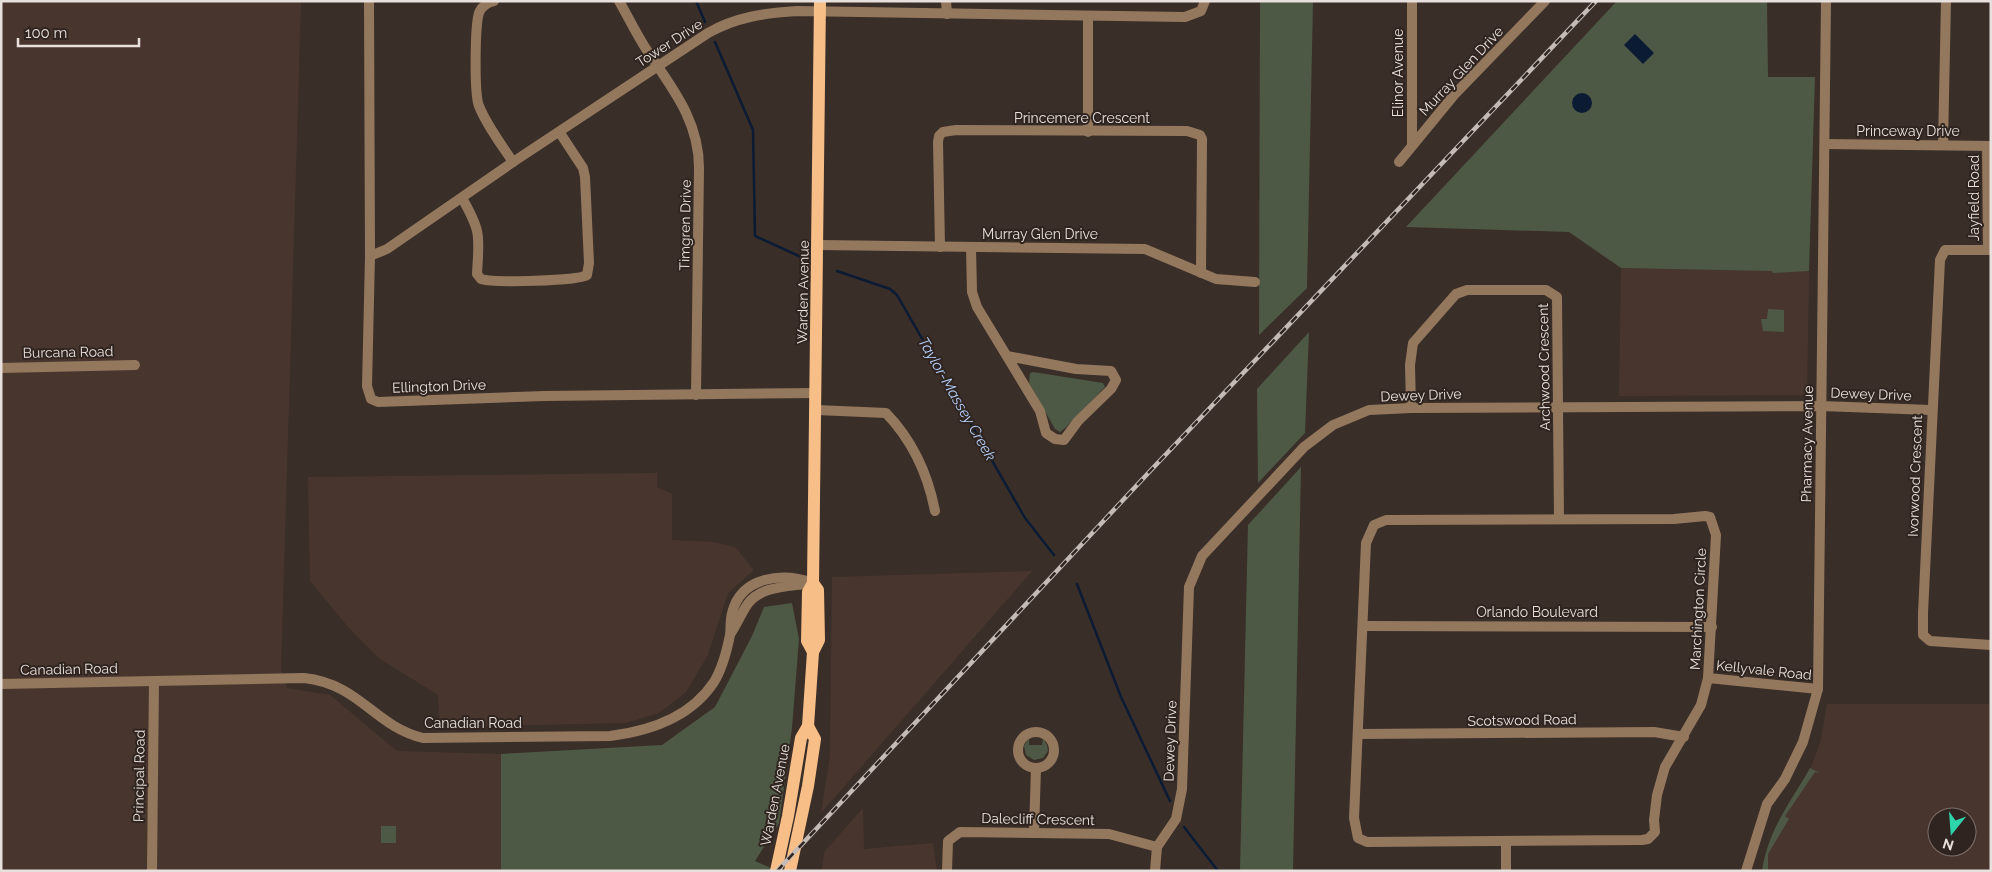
<svg xmlns="http://www.w3.org/2000/svg" width="1992" height="872" viewBox="0 0 1992 872" font-family="Raleway,sans-serif">
  <style>
    .built { fill: #48362e; fill-rule: evenodd }
    .green { fill: #4e5945 }
    .water { fill: #0b1b34 }
    .lines { fill: none; stroke-linecap: round; stroke-linejoin: round }
    .stream { stroke: #0b1b34; stroke-width: 2.5 }
    .minor { stroke: #94785e; stroke-width: 10 }
    .major { stroke: #f8be87; stroke-width: 12 }
    .rail-casing { stroke: #c4bbb6; stroke-width: 4.5 }
    .rail { stroke: #2f241f; stroke-width: 2.5; stroke-dasharray: 8; stroke-linecap: butt }
    .labels { text-anchor: middle; stroke-width: 4; stroke-linejoin: round; paint-order: stroke }
    .street-label { font-size: 14px; fill: #e8e0dc; stroke: #2f241f }
    .water-label { font-size: 15px; font-style: italic; fill: #b4cffb; stroke: #2f241f }
  </style>
  <rect width="100%" height="100%" fill="#3a2e28"/>
  <g class="built">
    <path d="M1 1H301L281 669 287 688 330 695 397 751 501 754V871H1Z"/>
    <path d="M1621 268 1809 271 1807 395 1619 396Z"/>
    <path d="M657 473V487L672 494V540L712 542 735 547 754 570 728 593 707 657 686 692 659 713 626 723 440 727 438 695 380 659 348 627 310 581 308 477Z"/>
    <path d="M1032 571 821 813 830 756 832 577Z"/>
    <path d="M1827 704H1991V871H1762L1771 839 1807 778 1821 740ZM1937 817H1967V847H1937Z"/>
    <path d="M863 808 864 849 933 843 937 871H821L825 851Z"/>
  </g>
  <g class="green">
    <path d="M1260 1H1313L1307 288 1259 335Z"/>
    <path d="M1617 1H1767L1768 77H1815L1809 271 1773 273 1772 271 1621 268 1569 232 1406 227Z"/>
    <path d="M1768 309 1784 310V332L1763 331 1761 319H1767Z"/>
    <path d="M1309 332 1305 433 1258 483 1257 389Z"/>
    <path d="M1033 372 1103 383 1105 387C1098 394 1065 430 1060 432L1055 429 1029 383 1030 373Z"/>
    <path d="M1301 467 1293 871H1240L1248 525Z"/>
    <path d="M792 603 799 639 792 728 779 823 755 861 773 869 771 871H501V754L662 745 715 707 752 636 764 607Z"/>
    <path d="M1029 738V745H1042L1043 738 1047 745 1048 751 1043 758 1034 760 1026 755 1024 746Z"/>
    <path d="M1810 768 1820 773 1815 772 1785 816 1789 819 1768 854V871H1762C1769 827 1790 804 1810 768Z"/>
    <rect x="381" y="826" width="15" height="17"/>
  </g>
  <g class="water">
    <path d="M1635 34 1654 53 1643 64 1624 45Z"/>
    <circle cx="1582" cy="103" r="10"/>
  </g>
  <g class="lines">
    <g class="stream">
      <path d="M696 1 705 22"/>
      <path d="M715 42 753 130 755 236 801 257"/>
      <path d="M837 271 890 289 897 295 1025 518 1054 555"/>
      <path d="M1077 584 1121 697 1170 801"/>
      <path d="M1184 827 1218 871"/>
    </g>
    <g class="minor">
      <path d="M369 1 370 256 367 386 371 399 378 402 544 396 816 393"/>
      <path d="M494 1C488 2 481 7 479 13 475 25 474 94 479 106 487 126 501 144 513 162"/>
      <path d="M619 1C630 20 639 40 652 58 676 93 699 124 699 168L696 395"/>
      <path d="M946 1 947 14"/>
      <path d="M1412 1V145"/>
      <path d="M1088 16V132"/>
      <path d="M1825 144 1991 146"/>
      <path d="M1943 145 1946 1"/>
      <path d="M1987 146 1988 250"/>
      <path d="M1399 162 1454 95 1545 1"/>
      <path d="M462 198C482 233 479 236 477 274L481 279C493 283 578 281 587 275L589 263 585 177 583 168 560 133"/>
      <path d="M818 245 1145 249 1216 279 1255 282"/>
      <path d="M940 247 938 142 939 136 943 132 956 130 1187 131 1200 135 1202 139 1201 273"/>
      <path d="M971 248 972 292 977 307 1040 411 1046 433 1055 439 1064 440 1078 421 1111 389 1116 380 1111 371 1076 369 1007 356"/>
      <path d="M1991 250H1945L1940 260 1923 613V635L1930 641 1991 645"/>
      <path d="M370 256 387 249 513 162 708 33C736 17 765 13 797 11L1185 17 1201 11 1205 1"/>
      <path d="M1 368 135 365"/>
      <path d="M1411 408 1410 365 1413 343 1456 294 1467 290H1546L1557 297 1559 519"/>
      <path d="M817 410 886 413C912 440 928 475 935 511"/>
      <path d="M1705 516 1710 517 1716 535 1708 678 1701 705 1665 767 1657 795 1654 820 1655 832 1648 839 1642 840 1367 842 1358 838 1354 818 1366 543 1374 525 1386 520 1674 519Z"/>
      <path d="M1363 626 1712 627"/>
      <path d="M731 633C737 624 741 614 747 605 760 585 791 587 812 583"/>
      <path d="M1708 678 1818 689"/>
      <path d="M1 684 304 678C360 684 374 726 423 738L610 736C650 731 691 717 714 682 722 669 727 650 730 635 731 628 730 620 732 613 741 576 783 572 813 583"/>
      <circle cx="1036" cy="750" r="18"/>
      <path d="M1359 734 1654 732 1684 737"/>
      <path d="M1034 832 1036 768"/>
      <path d="M1506 842V871"/>
      <path d="M152 871 154 681"/>
      <path d="M947 871 948 841 960 832 1109 834 1157 847"/>
      <path d="M1155 871 1157 847 1176 819 1182 789 1189 587 1202 556 1304 447 1333 425 1369 410 1411 408 1821 406 1931 410"/>
      <path d="M1746 871 1767 804 1785 779 1803 742 1818 689 1826 1"/>
    </g>
    <g class="major">
      <path d="M813 652 807 641 808 592 813 583 820 1"/>
      <path d="M776 871 788 816 801 738 808 726 813 652 819 640 818 590 813 583"/>
      <path d="M790 871 808 786 815 739 808 726"/>
    </g>
    <defs>
      <path id="rail" d="M777 871 1152 469 1596 1"/>
    </defs>
    <use href="#rail" class="rail-casing"/>
    <use href="#rail" class="rail"/>
  </g>
  <g class="labels">
    <g class="street-label">
      <text transform="translate(669 43) rotate(-33)" y="5">Tower Drive</text>
      <text transform="translate(1461 71) rotate(-47)" y="5">Murray Glen Drive</text>
      <text transform="translate(1398 73) rotate(-90)" y="5">Elinor Avenue</text>
      <text x="1082" y="123">Princemere Crescent</text>
      <text x="1908" y="136">Princeway Drive</text>
      <text transform="translate(1974 198) rotate(-90)" y="5">Jayfield Road</text>
      <text transform="translate(685 225) rotate(-89)" y="5">Timgren Drive</text>
      <text x="1040" y="239">Murray Glen Drive</text>
      <text transform="translate(803 292) rotate(-89)" y="5">Warden Avenue</text>
      <text transform="translate(68 352) rotate(-1)" y="5">Burcana Road</text>
      <text transform="translate(1544 367) rotate(-91)" y="5">Archwood Crescent</text>
      <text transform="translate(439 386) rotate(-2)" y="5">Ellington Drive</text>
      <text transform="translate(1871 394) rotate(2)" y="5">Dewey Drive</text>
      <text transform="translate(1421 395) rotate(-2)" y="5">Dewey Drive</text>
      <text transform="translate(1807 444) rotate(-89)" y="5">Pharmacy Avenue</text>
      <text transform="translate(1915 476) rotate(-88)" y="5">Ivorwood Crescent</text>
      <text transform="translate(1698 609) rotate(-87)" y="5">Marchington Circle</text>
      <text x="1537" y="617">Orlando Boulevard</text>
      <text transform="translate(69 669) rotate(-1)" y="5">Canadian Road</text>
      <text transform="translate(1764 670) rotate(6)" y="5">Kellyvale Road</text>
      <text transform="translate(1522 720) rotate(-1)" y="5">Scotswood Road</text>
      <text x="473" y="728">Canadian Road</text>
      <text transform="translate(1170 741) rotate(-88)" y="5">Dewey Drive</text>
      <text transform="translate(139 776) rotate(-89)" y="5">Principal Road</text>
      <text transform="translate(775 795) rotate(-79)" y="5">Warden Avenue</text>
      <text transform="translate(1038 819) rotate(1)" y="5">Dalecliff Crescent</text>
    </g>
    <g class="water-label">
      <text transform="translate(957 399) rotate(60)" y="5">Taylor-Massey Creek</text>
    </g>
  </g>
  <rect width="1992" height="872" fill="none" stroke="#e8e0dc" stroke-width="5"/>
  <g transform="translate(1952 832) rotate(197)"><circle r="24" fill="#2f241f" stroke="#796f6b"/>
  <path d="M0-4L9 19L0 12L-9 19Z" fill="#2ed4ab"/>
  <text y="-8" font-size="14" font-weight="bold" text-anchor="middle" fill="#e8e0dc">N</text>
  </g>
  <path d="M18 38v8h121v-8" fill="none" stroke="#e8e0dc" stroke-width="2.5"/>
  <text x="25" y="38" font-size="15" fill="#e8e0dc" stroke="#2f241f" stroke-width="4" paint-order="stroke">100 m</text>
</svg>
